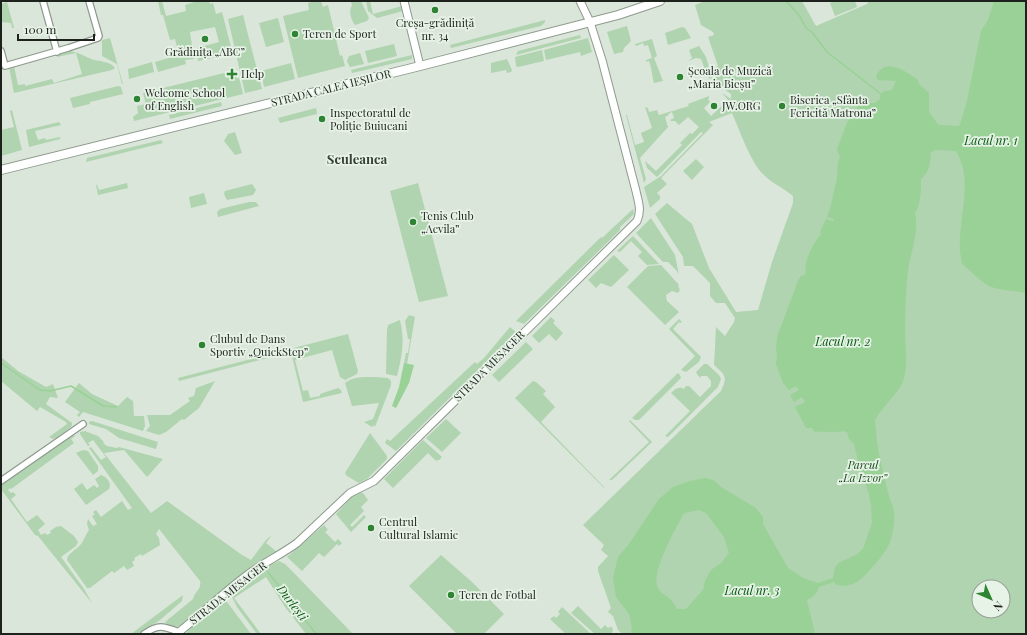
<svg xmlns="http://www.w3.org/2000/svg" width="1027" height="635" viewBox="0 0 1027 635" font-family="'Playfair Display',serif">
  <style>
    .green { fill: #b0d4af; fill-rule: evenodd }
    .water { fill: #99d197; fill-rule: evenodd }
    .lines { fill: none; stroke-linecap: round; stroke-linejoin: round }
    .stream { stroke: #99d197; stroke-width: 1.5 }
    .minor-casing { stroke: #8f9a8e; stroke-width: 8 }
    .tertiary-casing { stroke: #8f9a8e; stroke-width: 9 }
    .secondary-casing { stroke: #8f9a8e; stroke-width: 9 }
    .primary-casing { stroke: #8f9a8e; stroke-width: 10 }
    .minor { stroke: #fff; stroke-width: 5.5 }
    .tertiary { stroke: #fff; stroke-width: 7 }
    .secondary { stroke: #fff; stroke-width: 7 }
    .primary { stroke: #fff; stroke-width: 8 }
    .poi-dot { fill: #2e8432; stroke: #e7f3e7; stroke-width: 1.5 }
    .labels { text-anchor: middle; stroke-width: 3.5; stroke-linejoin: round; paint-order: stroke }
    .poi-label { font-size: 11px; fill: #1d221d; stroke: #e7f3e7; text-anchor: start }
    .street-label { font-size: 11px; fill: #1d221d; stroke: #e7f3e7 }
    .park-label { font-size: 11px; font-style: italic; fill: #134c16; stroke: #e7f3e7 }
    .water-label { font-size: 12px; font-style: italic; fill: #04590f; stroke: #e7f3e7 }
    .quarter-label { font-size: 13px; font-weight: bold; fill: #364036; stroke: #e7f3e7 }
  </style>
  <rect width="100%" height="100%" fill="#dae6d9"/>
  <g class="green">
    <path d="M158 1H162L166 16 186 11 185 5 197 1H209L210 4 213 3 216 14 222 12 231 47 219 50 220 56 198 61 197 48 219 42 215 27 190 32 194 59 185 60 186 64 158 72 155 62 179 55 175 39 170 40 163 15H161Z"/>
    <path d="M315 1H321L323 7 328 5 340 56 342 55 345 66 298 78 283 16 309 10 308 3Z"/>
    <path d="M351 1H361L369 18 367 21 355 25C351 20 349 12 351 7L352 6Z"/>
    <path d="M366 1H370L373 14 402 6 403 11 377 18 368 11Z"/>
    <path d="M705 1H802L816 26 867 4 869 1H1026V634H622L618 630 613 616 608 612 611 608 598 571V567L608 556 601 550 604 545 583 525 721 391C728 376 725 375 714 365L716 327 725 336 734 322 735 318 725 303H716L710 296V283L693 266H684L683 257 655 214 667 203 692 224 709 268 736 312 758 310 772 262 793 203V196C784 188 773 184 765 176 751 164 740 131 732 113L709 122 713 125 661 178 667 184 657 193 660 196V199L650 208 644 187 661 176 703 133 701 132 657 177 647 168 645 161 656 171 682 145 680 143 690 133 692 134 699 127 688 117 679 125 675 121H671L670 120 674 118 672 112 668 114 669 115 665 117 668 127 640 158 646 179 644 183 626 115H627L635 145 644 142 641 133 652 128 645 107 648 108 649 112 657 110 659 115 689 106 688 104 709 96V98L708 99 710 102 704 108 711 116 728 100 722 93 731 99V94L717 84 714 68 718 66 708 37 714 35 713 32 701 25 695 5ZM979 587H1003V611H979Z"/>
    <path d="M835 1H855L857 7 835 16 830 3Z"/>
    <path d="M7 2 14 28H12L11 23 1 22V4Z"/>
    <path d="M243 15 262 89 245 93 228 19Z"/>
    <path d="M278 18 284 42 266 47 259 23Z"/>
    <path d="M545 20V22L541 26 451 48 450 45Z"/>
    <path d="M627 26 631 41 624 48 623 52 614 54 607 32Z"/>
    <path d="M682 27 685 28 691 38 668 45 665 33Z"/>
    <path d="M580 35 581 38 516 55 518 51Z"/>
    <path d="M110 38 123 84H122L117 64 102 56V40Z"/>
    <path d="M588 38 592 52 581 56 580 52 546 60 544 50Z"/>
    <path d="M652 39 657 56 654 58 663 81 654 83C652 76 652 69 649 61L647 62 646 60 652 58 648 45 644 46 643 43 636 46 635 44Z"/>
    <path d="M394 44 397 56 368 63 365 51Z"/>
    <path d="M699 46 706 57 712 78 710 79 708 77 701 59 696 58 688 61 692 58 689 50Z"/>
    <path d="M542 50 544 61 518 67 516 66 515 57Z"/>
    <path d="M69 51C79 52 85 57 94 60 101 61 111 62 115 68L112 70 14 93 9 67 14 66 18 85 25 84V86L52 79 54 83 82 74 76 53 57 57 56 54Z"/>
    <path d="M360 53 364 64 350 67 347 61 349 56Z"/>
    <path d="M412 55V59L352 73 351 70Z"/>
    <path d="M507 59 512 70 511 72 507 73 506 70 491 73V63Z"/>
    <path d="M152 62 154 72 129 79 128 69Z"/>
    <path d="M291 63 295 79 264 87 261 71Z"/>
    <path d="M224 73 226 78 236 77 237 79 239 77 243 94 134 121 133 117 138 113 137 106 146 104 143 93Z"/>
    <path d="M118 86 121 87 123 94 90 102V104L73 108 70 98Z"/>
    <path d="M221 102 222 106 170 119 169 115Z"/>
    <path d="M316 108 317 114 280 123 278 118Z"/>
    <path d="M12 110 22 150 1 156V130L14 127 10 111Z"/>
    <path d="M59 122 61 125 35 131 38 140 45 138 46 140 60 137V139L29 147 26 130Z"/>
    <path d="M235 132 242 153 235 155 224 141 228 134Z"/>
    <path d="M161 140 163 143 86 162 87 158Z"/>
    <path d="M696 159 704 167 692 180 683 171Z"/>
    <path d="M127 183 128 188 98 195 96 185H97L99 190Z"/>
    <path d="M418 183 448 296 419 302 390 191Z"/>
    <path d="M252 184 256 190 253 195 227 200 224 194 225 191Z"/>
    <path d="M204 193 207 204 191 208 189 197Z"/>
    <path d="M249 202H256L259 206 218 217 217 212 220 209Z"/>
    <path d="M633 209 634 214 620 227V230L524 324 516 321 601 237 602 238Z"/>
    <path d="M651 218 675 255 679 275 677 271 668 262H663L636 233Z"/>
    <path d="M633 236 659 264 647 265 638 256 642 252 631 241 620 252 617 251Z"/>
    <path d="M614 255 629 270 611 287 601 283 596 288 588 280Z"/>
    <path d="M661 265 679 285 678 286 680 290 678 293 672 291 666 295 667 301 679 312 665 325 627 287 648 266Z"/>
    <path d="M409 315 415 317 407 364 404 363 406 353H408L410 339H408L405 321Z"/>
    <path d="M551 317 555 321 553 323 563 333 556 341 549 334 539 343 532 336Z"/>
    <path d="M679 319 682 322 680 323 679 322 673 329 701 357 699 362 686 372 681 370 695 356 669 329Z"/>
    <path d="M400 320C405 342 402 355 397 376L386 374 387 330 388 325Z"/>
    <path d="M510 327 516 332 396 451 385 443 387 439 390 441 475 362 477 364 484 358Z"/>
    <path d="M348 334 358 371 357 374 345 380 340 377 332 350 295 360 303 391 308 390 310 398 320 396V394L338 388 341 390 342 393 303 402 291 352 179 381 178 378Z"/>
    <path d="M526 342 533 349 499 382 492 375Z"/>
    <path d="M1 357 18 371 46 387 53 384 58 398 50 397 46 404 72 423V425L71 427 56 438 53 439 49 437 67 424 66 422 40 407 37 411 1 381Z"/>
    <path d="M704 364H707L719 375 721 379 718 387 668 437 665 436 690 411 671 393C675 389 678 386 684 389L686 386H689L700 397 711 386V381L707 376H701L700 378 697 374 696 372Z"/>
    <path d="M678 373 680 375 681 378 639 420H635L632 418Z"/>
    <path d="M375 377 388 378 391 381V385L375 427 374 425 372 427 364 422 373 419 379 403 352 406 345 383C354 376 364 377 375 377Z"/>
    <path d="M215 381 199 408 184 420 182 419 166 432 159 435 146 431 150 426 147 415H170L190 401 188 398 194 396 196 388Z"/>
    <path d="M533 381 536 382 546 391 543 394 555 407 541 422 604 487 605 489 515 398Z"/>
    <path d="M79 383 92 394 118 406 127 397 133 401 134 416H144L145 426 143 431 83 412 79 417 77 415 80 412 65 402Z"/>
    <path d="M446 419 461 433 442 452 426 438Z"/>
    <path d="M630 420 652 442 612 480H609L649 442 629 421Z"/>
    <path d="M92 421 158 442 156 449 119 438 106 429 89 424V422Z"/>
    <path d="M85 431 98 436 104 442 103 443 107 446 117 448 119 447 163 459 147 477 124 450 104 453 151 513 167 501 242 555 251 560 266 540 272 535 266 543 277 552 224 589 182 626C176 627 169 627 165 622L193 599C195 591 202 589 200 581L159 529 156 534 159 538 160 545 142 556 141 554 134 558 135 560 132 562 134 566 127 570 124 566 114 573 112 571 90 588H87L67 560C67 553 77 550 81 544 84 540 86 534 89 530L87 524 88 519 93 526 97 524 92 516 95 514 93 512 96 510 101 517 122 501 128 510 132 508 89 448 91 447 101 460 106 457 93 440 88 443 90 445 88 446 80 434V432Z"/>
    <path d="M370 433 387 456V459L367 479 359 483 347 476 345 473Z"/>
    <path d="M73 435 75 436 71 439 74 443 11 489 10 488 8 490 11 493 13 492 16 495 11 499 27 522 37 515 45 524 38 530 41 535 45 533 47 535 51 533 50 531 56 527 61 526 74 536 78 542 76 546 61 557 84 589 92 603 38 536 35 535 1 489V484L70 436Z"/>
    <path d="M423 440 442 457 439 460H438L436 461 428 453 393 488 384 479Z"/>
    <path d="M83 450 88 451 98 466V471L93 475 76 453Z"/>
    <path d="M101 475C107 477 112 483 109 489L86 505 74 489 82 483 87 490 94 485 97 488 99 486 95 479Z"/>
    <path d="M357 493H363L368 500 361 507 364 511 350 525 352 527 364 515 366 517 351 532 336 514 354 494Z"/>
    <path d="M324 525 328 530 325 532 335 542 338 539 342 543 339 546 337 544 324 557 319 553 302 571 287 557Z"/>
    <path d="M441 555 472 582 504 614 484 634H457L409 586Z"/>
    <path d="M279 561 285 564 294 573 353 634H306L285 607 266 577 234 598 261 634H257L237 607 232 597 233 592C241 586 258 568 267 565 271 564 275 563 279 561Z"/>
    <path d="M183 595 182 601 160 620 138 634H131Z"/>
    <path d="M224 598 251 634H186L190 628Z"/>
    <path d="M578 606 601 629 605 625 608 628 610 627H612L613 631 611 634H595L571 613Z"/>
    <path d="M562 607 591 634H566L550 619 554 616 556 618 560 614 558 612Z"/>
  </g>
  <g class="water">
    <path d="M994 1H1026V293C1014 290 1000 291 989 286 980 281 970 270 962 264 961 257 959 249 960 242 960 212 973 179 956 151L936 150 931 152C930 163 930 172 921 179 921 189 921 205 915 213 919 232 911 251 908 270 906 290 905 310 905 330 905 348 909 367 902 384 897 394 876 414 875 421 875 424 876 427 876 430 877 451 883 471 888 492 889 499 893 505 894 512 895 521 893 534 890 542 885 554 875 564 866 574 858 583 847 589 835 584L834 582 819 587C817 594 813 597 807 600L815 634H631L632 628 629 614 616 597 613 578 618 557 629 544 659 499 673 487 690 481 706 478 715 481 721 487 756 508 763 517V524L788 568 803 578 818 583 833 578 835 567 840 562 856 555 863 549 872 523 871 505 869 494 859 465 854 444 849 439 847 432 843 431C835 433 824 431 815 432L812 428H806L795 407 805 402 802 397 794 402 790 395 799 390 796 386 789 390 783 383 776 364 777 354 776 349 777 337 798 281 801 276 806 274C803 261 813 244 821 234L820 232 826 219 833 221 834 219 827 217 830 209 837 178 838 162 840 157 837 149 847 123 860 104V97L865 96 869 103H875L880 99V95L884 91 892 90 896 81 878 80 876 77C884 55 907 72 918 80L919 84 929 93V112L937 123 939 125 958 126 960 124 967 101 981 31 988 20ZM699 510 706 513 724 537 729 553 721 563 711 570 705 581 703 590 686 609H677C675 606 673 601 670 599 665 594 660 594 657 586 652 570 676 528 684 513Z"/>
    <path d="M404 363 414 365 409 383 396 408 392 406 399 387Z"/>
  </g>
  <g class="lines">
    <g class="stream">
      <path d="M788 1 787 2 799 15 806 28 812 32 827 52 881 94"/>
      <path d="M1 363 40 390 50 391 71 386 103 406 117 407"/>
      <path d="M268 572 316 634"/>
    </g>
    <defs>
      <g id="minor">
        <path d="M43 1 57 52"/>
        <path d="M1 51 5 66 68 48 98 38 99 36 89 1"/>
        <path d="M1 481 83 424"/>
        <path d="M144 634C158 624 163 626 179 632V634"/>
      </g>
      <path id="tertiary" d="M179 632C203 613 225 591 250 573 265 562 282 554 297 543L350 493 374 481 637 221C642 210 638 201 636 191L602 60 590 22"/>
      <g id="secondary">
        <path d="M404 1 420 66"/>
        <path d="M580 1 590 22"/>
      </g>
      <path id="primary" d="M1 170 420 66 618 15 660 1"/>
    </defs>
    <use href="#minor" class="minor-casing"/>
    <use href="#tertiary" class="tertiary-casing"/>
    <use href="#secondary" class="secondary-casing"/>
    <use href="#primary" class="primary-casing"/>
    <use href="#minor" class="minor"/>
    <use href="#tertiary" class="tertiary"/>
    <use href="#secondary" class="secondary"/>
    <use href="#primary" class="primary"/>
  </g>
  <g class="poi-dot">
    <circle cx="435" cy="10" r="4"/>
    <circle cx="295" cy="34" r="4"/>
    <circle cx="205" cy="39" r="4"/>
    <path d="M230 68h4v4h4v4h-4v4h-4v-4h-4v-4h4z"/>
    <circle cx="680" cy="77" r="4"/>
    <circle cx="137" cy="99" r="4"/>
    <circle cx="714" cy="106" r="4"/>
    <circle cx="782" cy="106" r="4"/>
    <circle cx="322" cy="119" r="4"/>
    <circle cx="413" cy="222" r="4"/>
    <circle cx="202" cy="345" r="4"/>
    <circle cx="371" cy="528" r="4"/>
    <circle cx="451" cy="595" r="4"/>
  </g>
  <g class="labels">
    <g class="poi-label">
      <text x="435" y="27" text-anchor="middle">Creșa-grădiniță<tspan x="435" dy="13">nr. 34</tspan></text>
      <text x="303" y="38">Teren de Sport</text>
      <text x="205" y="56" text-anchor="middle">Grădinița „ABC”</text>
      <text x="688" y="75">Școala de Muzică<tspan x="688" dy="13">„Maria Bieșu”</tspan></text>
      <text x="241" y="78">Help</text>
      <text x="145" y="97">Welcome School<tspan x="145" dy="13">of English</tspan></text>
      <text x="790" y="104">Biserica „Sfânta<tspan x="790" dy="13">Fericită Matrona”</tspan></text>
      <text x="722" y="110">JW.ORG</text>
      <text x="330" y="117">Inspectoratul de<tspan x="330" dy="13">Poliție Buiucani</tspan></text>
      <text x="421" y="220">Tenis Club<tspan x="421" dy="13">„Acvila”</tspan></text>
      <text x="210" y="343">Clubul de Dans<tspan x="210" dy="13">Sportiv „QuickStep”</tspan></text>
      <text x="379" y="526">Centrul<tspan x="379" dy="13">Cultural Islamic</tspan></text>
      <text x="459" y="599">Teren de Fotbal</text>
    </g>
    <g class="street-label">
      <text transform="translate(331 88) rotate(-14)" y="4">STRADA CALEA IEȘILOR</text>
      <text transform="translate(489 366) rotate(-45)" y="4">STRADA MESAGER</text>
      <text transform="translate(228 593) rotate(-38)" y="4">STRADA MESAGER</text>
    </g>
    <g class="park-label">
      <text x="863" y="469">Parcul<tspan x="863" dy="13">„La Izvor”</tspan></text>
    </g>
    <g class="water-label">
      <text x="991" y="145">Lacul nr. 1</text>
      <text x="843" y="346">Lacul nr. 2</text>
      <text x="752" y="595">Lacul nr. 3</text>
      <text transform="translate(292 603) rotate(52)" y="4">Durlești</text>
    </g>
    <g class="quarter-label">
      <text x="357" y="164">Sculeanca</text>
    </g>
  </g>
  <rect width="1027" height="635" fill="none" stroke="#1d221d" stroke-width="4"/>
  <g transform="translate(991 599) rotate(135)"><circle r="19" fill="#e7f3e7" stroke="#969f96"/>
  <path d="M0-3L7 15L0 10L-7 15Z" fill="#2e8432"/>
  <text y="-6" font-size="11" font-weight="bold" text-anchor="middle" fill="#1d221d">N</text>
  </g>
  <path d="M18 34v6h76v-6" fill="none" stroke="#1d221d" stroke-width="2"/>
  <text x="24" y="34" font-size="12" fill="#1d221d" stroke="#e7f3e7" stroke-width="3" paint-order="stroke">100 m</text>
</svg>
